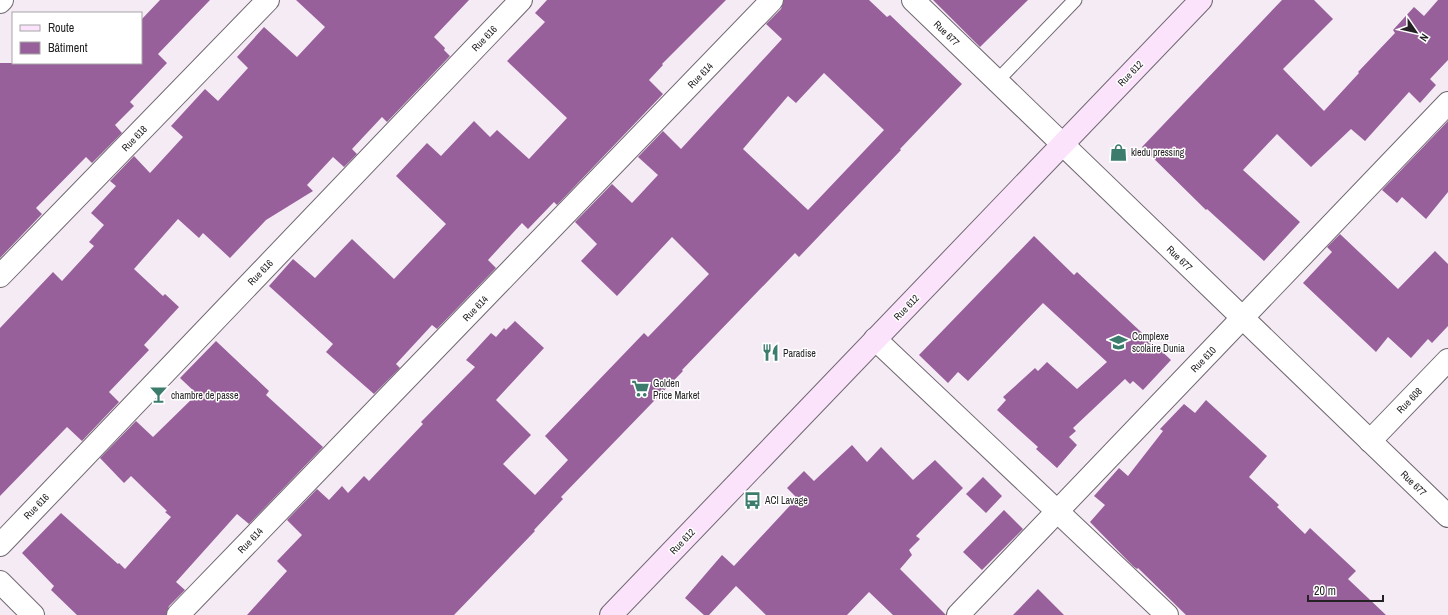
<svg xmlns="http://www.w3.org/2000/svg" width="1448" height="615" viewBox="0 0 1448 615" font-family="'Archivo Narrow',sans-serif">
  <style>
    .building { fill: #98609a; fill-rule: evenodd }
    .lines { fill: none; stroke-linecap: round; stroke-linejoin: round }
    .lane-casing { stroke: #706870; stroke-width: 15 }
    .street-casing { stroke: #706870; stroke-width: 24 }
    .secondary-casing { stroke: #706870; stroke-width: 24 }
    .lane { stroke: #fff; stroke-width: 13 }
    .street { stroke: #fff; stroke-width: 22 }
    .secondary { stroke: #fbe3fc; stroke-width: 22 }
    .labels { text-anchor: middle; stroke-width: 3; stroke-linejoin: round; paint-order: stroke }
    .street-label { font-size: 10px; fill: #242124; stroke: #fff }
    .poi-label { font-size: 10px; fill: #242124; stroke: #fff; text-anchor: start }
  </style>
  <rect width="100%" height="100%" fill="#f5ebf5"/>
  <g class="building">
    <path d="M160 0H210L158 54 167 63 130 102 134 106 115 125 122 133 92 163 86 157 36 208 42 214 0 258V63H141V20Z"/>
    <path d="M296 0H469L434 37 445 48 444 50 450 56 387 122 382 117 352 149 357 154 344 167 333 157 307 185 313 191 266 220 230 258 203 233 199 238 178 219 134 269 163 296 165 294 179 307 144 345 149 350 109 392 119 402 82 441 67 427 0 496V328L53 272 62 281 94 246 89 242 104 225 91 213 116 186 110 181 134 156 150 173 183 137 171 126 205 89 218 101 248 68 237 57 264 27 297 57 325 27Z"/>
    <path d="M547 0H726L662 64 663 65 649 80 663 94 557 205 554 202 528 229 522 223 488 260 496 268 437 329 432 325 396 364 400 368 374 394 326 352 333 344 269 286 293 259 315 278 352 239 394 279 446 224 396 176 427 143 441 156 474 121 490 137 497 130 529 159 567 118 507 61 545 22 535 13Z"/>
    <path d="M784 0H869L887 17 890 15 962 84 900 149 901 150 799 257 795 253 682 370 683 371 561 497 563 499 534 530 535 531 454 615H247L287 571 277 561 302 535 287 520 317 489 329 500 342 486 348 493 364 476 369 481 423 424 421 422 475 367 466 360 491 333 496 337 504 328 506 330 515 321 544 348 496 400 531 435 503 464 535 495 568 460 545 436 644 333 648 337 709 274 672 237 617 296 581 261 597 244 575 222 612 184 632 203 658 175 638 157 663 131 681 149 782 39 766 24 781 9ZM824 73 884 130 808 210 743 149 788 96 796 103Z"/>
    <path d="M933 0H1028L980 47Z"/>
    <path d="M1282 0H1314L1333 19 1283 69 1324 111 1359 73 1358 72 1395 33 1393 30 1414 7 1424 16 1438 0H1448V60L1430 79 1436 85 1420 103 1409 92 1365 141 1351 129 1311 167 1277 134 1243 170 1300 222 1264 261 1207 209 1206 210 1142 147Z"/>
    <path d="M1448 121V192L1426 219 1402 197 1397 203 1382 190Z"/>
    <path d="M1340 234 1398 289 1435 251 1448 264V326L1432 343 1428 339 1411 358 1388 337 1376 352 1303 283 1332 252 1327 247Z"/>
    <path d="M1034 236 1074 275 1077 272 1171 360 1143 390 1133 381 1130 384 1125 379 1073 428 1076 431 1069 437 1077 445 1057 468 1036 449 1038 447 997 410 1006 400 1003 397 1035 368 1038 371 1047 362 1077 389 1107 362 1043 303 968 381 958 372 948 383 919 355Z"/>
    <path d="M216 341 269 391 266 395 323 447 249 524 237 514 176 582 185 590 169 606 166 615H77L51 590 54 586 22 553 61 513 118 564 119 563 125 569 171 517 165 512 167 511 131 476 124 483 100 458 136 421 153 437 197 394 180 378Z"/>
    <path d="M1206 400 1267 456 1249 477 1279 505 1277 507 1305 534 1310 528 1356 571 1348 579 1386 615H1186L1138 568 1137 569 1133 566 1090 522 1105 505 1094 496 1119 468 1128 476 1163 431 1160 429 1184 404 1195 413Z"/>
    <path d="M852 445 867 462 881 447 913 480 935 460 963 488 916 536 920 539 909 550 912 555 900 569 946 615H893L869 592 847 615H766L736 586 709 615H704L685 598 722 555 734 566 797 498 787 488 804 471 814 481Z"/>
    <path d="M983 477 1002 496 986 513 966 494Z"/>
    <path d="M1004 510 1023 529 982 570 963 552Z"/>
    <path d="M1038 589 1064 615H1013Z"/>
  </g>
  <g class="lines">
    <defs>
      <path id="lane" d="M997 81 1075 0"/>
      <g id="street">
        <path d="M913 0 1448 516"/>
        <path d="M0 2 2 0"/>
        <path d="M0 276 268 0"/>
        <path d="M875 339 1167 615"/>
        <path d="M1370 441 1448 360"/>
        <path d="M0 545 521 0"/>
        <path d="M0 582 33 615"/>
        <path d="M178 615 772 0"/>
        <path d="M958 615 1448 103"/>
      </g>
      <path id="secondary" d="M611 615 1201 0"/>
    </defs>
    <use href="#lane" class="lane-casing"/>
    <use href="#street" class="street-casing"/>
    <use href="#secondary" class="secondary-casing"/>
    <use href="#lane" class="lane"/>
    <use href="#street" class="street"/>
    <use href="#secondary" class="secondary"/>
  </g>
  <defs>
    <symbol id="shop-bare" viewBox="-9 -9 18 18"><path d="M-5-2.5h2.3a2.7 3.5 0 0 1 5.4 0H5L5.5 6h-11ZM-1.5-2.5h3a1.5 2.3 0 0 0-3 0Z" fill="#3c7c6c" stroke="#fff" stroke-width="2.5" paint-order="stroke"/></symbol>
    <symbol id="school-bare" viewBox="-9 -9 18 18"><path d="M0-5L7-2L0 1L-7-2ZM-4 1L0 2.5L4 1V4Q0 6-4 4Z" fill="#3c7c6c" stroke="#fff" stroke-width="2.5" paint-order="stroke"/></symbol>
    <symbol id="restaurant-bare" viewBox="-9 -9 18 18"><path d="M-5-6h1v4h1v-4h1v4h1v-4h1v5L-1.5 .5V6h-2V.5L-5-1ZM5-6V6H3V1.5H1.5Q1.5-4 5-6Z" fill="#3c7c6c" stroke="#fff" stroke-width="2.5" paint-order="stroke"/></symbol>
    <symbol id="supermarket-bare" viewBox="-9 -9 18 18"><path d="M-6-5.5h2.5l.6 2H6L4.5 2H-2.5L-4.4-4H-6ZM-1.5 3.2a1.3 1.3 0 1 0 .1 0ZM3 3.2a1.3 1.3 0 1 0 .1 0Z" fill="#3c7c6c" stroke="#fff" stroke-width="2.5" paint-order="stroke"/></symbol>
    <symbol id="bar-bare" viewBox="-9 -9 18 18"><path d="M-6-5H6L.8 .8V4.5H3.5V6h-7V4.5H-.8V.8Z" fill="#3c7c6c" stroke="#fff" stroke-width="2.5" paint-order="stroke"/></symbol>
    <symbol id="bus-bare" viewBox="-9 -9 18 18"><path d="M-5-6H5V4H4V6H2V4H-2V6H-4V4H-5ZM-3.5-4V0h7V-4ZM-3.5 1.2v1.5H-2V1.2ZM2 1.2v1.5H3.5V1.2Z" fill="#3c7c6c" stroke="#fff" stroke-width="2.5" paint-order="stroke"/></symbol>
  </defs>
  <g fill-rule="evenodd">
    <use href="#shop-bare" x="1106" y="140" width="25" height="25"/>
    <use href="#school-bare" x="1106" y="330" width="25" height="25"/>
    <use href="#restaurant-bare" x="758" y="340" width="25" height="25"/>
    <use href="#supermarket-bare" x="628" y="376" width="25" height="25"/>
    <use href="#bar-bare" x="146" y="382" width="25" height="25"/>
    <use href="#bus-bare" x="740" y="488" width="25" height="25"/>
  </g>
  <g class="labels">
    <g class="street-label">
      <text transform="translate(947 33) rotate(44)" y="4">Rue 677</text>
      <text transform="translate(484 38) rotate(-46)" y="4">Rue 616</text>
      <text transform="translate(1130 73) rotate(-46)" y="4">Rue 612</text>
      <text transform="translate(700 75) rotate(-46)" y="4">Rue 614</text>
      <text transform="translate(134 138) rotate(-46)" y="4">Rue 618</text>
      <text transform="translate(1180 258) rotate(44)" y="4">Rue 677</text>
      <text transform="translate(260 272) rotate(-46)" y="4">Rue 616</text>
      <text transform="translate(906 307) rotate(-46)" y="4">Rue 612</text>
      <text transform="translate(475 308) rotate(-46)" y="4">Rue 614</text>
      <text transform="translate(1203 359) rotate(-46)" y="4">Rue 610</text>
      <text transform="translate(1409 400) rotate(-46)" y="4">Rue 608</text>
      <text transform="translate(1414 483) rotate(44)" y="4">Rue 677</text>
      <text transform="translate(36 506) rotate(-46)" y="4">Rue 616</text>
      <text transform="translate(250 540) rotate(-46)" y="4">Rue 614</text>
      <text transform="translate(682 541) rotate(-46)" y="4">Rue 612</text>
    </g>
    <g class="poi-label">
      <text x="1131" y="156">kledu pressing</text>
      <text x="1132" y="340">Complexe<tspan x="1132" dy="12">scolaire Dunia</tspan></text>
      <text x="783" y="357">Paradise</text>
      <text x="653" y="387">Golden<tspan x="653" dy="12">Price Market</tspan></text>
      <text x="171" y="399">chambre de passe</text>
      <text x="765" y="504">ACI Lavage</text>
    </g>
  </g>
  <rect x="12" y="12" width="130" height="52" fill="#ffffff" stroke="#a7a6a7"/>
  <rect x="20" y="25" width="20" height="6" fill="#fbe3fc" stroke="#a7a6a7"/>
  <text x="48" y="32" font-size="12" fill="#242124">Route</text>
  <rect x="20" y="42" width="20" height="12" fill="#98609a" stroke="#a7a6a7"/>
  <text x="48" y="52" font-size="12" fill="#242124">Bâtiment</text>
  <g transform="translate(1416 32) rotate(124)" stroke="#ffffff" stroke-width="3" paint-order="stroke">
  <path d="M0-3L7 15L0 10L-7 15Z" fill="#242124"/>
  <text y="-6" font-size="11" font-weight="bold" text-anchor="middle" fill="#242124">N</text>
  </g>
  <path d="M1308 595v6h75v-6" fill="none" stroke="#242124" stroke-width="2"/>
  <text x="1314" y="595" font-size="12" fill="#242124" stroke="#ffffff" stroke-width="3" paint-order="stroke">20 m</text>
</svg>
